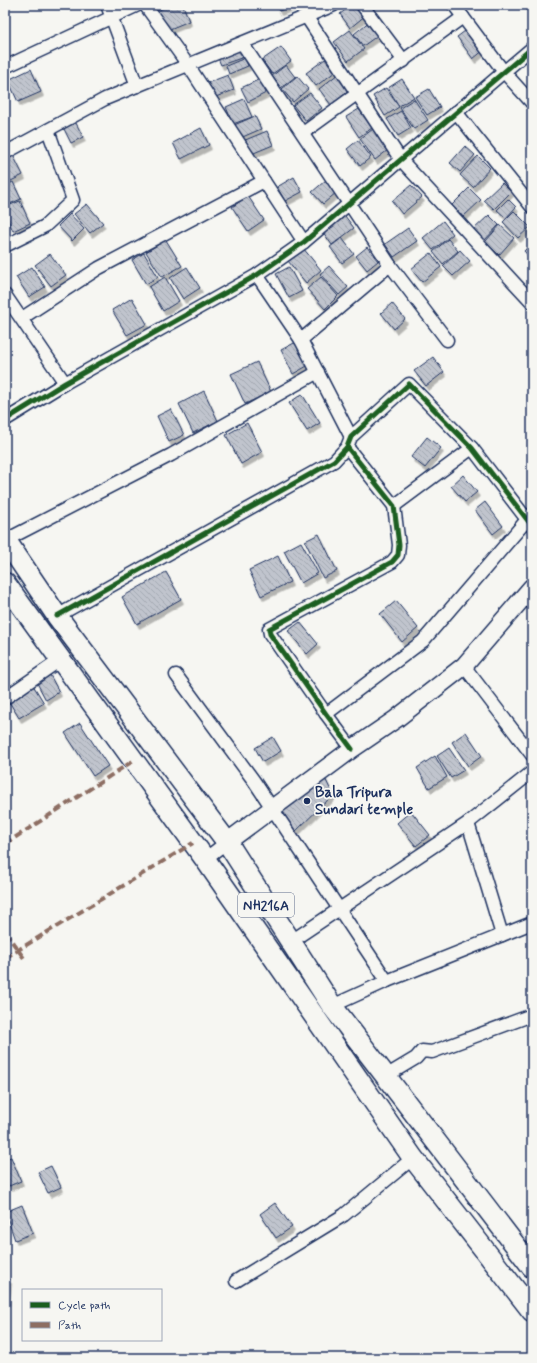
<svg xmlns="http://www.w3.org/2000/svg" width="537" height="1363" viewBox="0 0 537 1363" font-family="Mynerve,sans-serif">
  <style>
    .building { fill: url(#building-back-hatch); stroke: #1b2f5e; filter: url(#shadow) }
    .lines { fill: none; stroke-linecap: round; stroke-linejoin: round }
    .minor-casing { stroke: #1b2f5e; stroke-width: 15 }
    .secondary-casing { stroke: #1b2f5e; stroke-width: 20 }
    .trunk-casing { stroke: #1b2f5e; stroke-width: 23 }
    .minor { stroke: #f6f6f2; stroke-width: 12 }
    .secondary { stroke: #f6f6f2; stroke-width: 17 }
    .trunk { stroke: #f6f6f2; stroke-width: 20 }
    .quiet { stroke: #8d6e63; stroke-width: 4; stroke-dasharray: 8 4; stroke-linecap: butt }
    .cycleway-casing { stroke: #f6f6f2; stroke-width: 8 }
    .cycleway { stroke: #1b5e20; stroke-width: 5 }
    .poi-dot { fill: #1b2f5e; stroke: #f6f6f2; stroke-width: 1.5 }
    .labels { text-anchor: middle; stroke-width: 3.5; stroke-linejoin: round; paint-order: stroke }
    .shield { fill: #f6f6f2; stroke: #5d6b8a; stroke-width: 1 }
    .shield-label { font-size: 14px; font-weight: bold; fill: #1b2f5e }
    .poi-label { font-size: 15px; font-weight: bold; fill: #1b2f5e; stroke: #f6f6f2; text-anchor: start }
  </style>
  <defs>
    <pattern id="building-back-hatch" width="6" height="6" patternUnits="userSpaceOnUse"><rect width="6" height="6" fill="#c0c4cd"/><path d="M-1 5l2 2M0 0l6 6M5-1l2 2" fill="none" stroke="#a4a9b2"/></pattern>
    <filter id="shadow"><feDropShadow dx="2.5" dy="4.5" stdDeviation="0" flood-color="#0004"/></filter>
  </defs>
  <rect width="100%" height="100%" fill="#f6f6f2"/>
  <filter id="ink" filterUnits="userSpaceOnUse"><feTurbulence type="fractalNoise" baseFrequency=".025" numOctaves="2"/><feDisplacementMap in="SourceGraphic" scale="8" xChannelSelector="R" yChannelSelector="G"/><feConvolveMatrix kernelMatrix="1 2 1 2 8 2 1 2 1" color-interpolation-filters="sRGB"/></filter>
  <g filter="url(#ink)">
    <g class="building">
      <path d="M171 5H183L189 21 165 31 157 11Z"/>
      <path d="M276 5H291L292 6 279 11Z"/>
      <path d="M352 5H359L366 15 350 28 340 14Z"/>
      <path d="M371 20 381 33 363 46 354 34Z"/>
      <path d="M469 28 485 49 473 59 457 37Z"/>
      <path d="M350 30 364 49 348 61 334 42Z"/>
      <path d="M241 47 244 57 221 65 217 56Z"/>
      <path d="M281 47 291 61 272 74 262 60Z"/>
      <path d="M245 58 248 66 229 74 226 66Z"/>
      <path d="M325 59 335 72 316 86 306 73Z"/>
      <path d="M286 65 295 77 281 88 272 76Z"/>
      <path d="M31 69 41 92 18 102 8 80Z"/>
      <path d="M338 74 350 90 331 105 319 89Z"/>
      <path d="M228 75 234 90 213 98 207 83Z"/>
      <path d="M297 76 308 89 293 102 282 89Z"/>
      <path d="M260 79 266 93 248 102 241 88Z"/>
      <path d="M402 79 414 97 399 106 388 88Z"/>
      <path d="M386 88 399 107 385 116 373 96Z"/>
      <path d="M429 89 440 107 427 115 415 97Z"/>
      <path d="M310 93 322 108 306 121 293 105Z"/>
      <path d="M244 99 252 117 233 124 226 107Z"/>
      <path d="M414 99 428 120 414 129 400 108Z"/>
      <path d="M359 109 372 128 359 137 346 117Z"/>
      <path d="M401 111 411 128 398 136 387 119Z"/>
      <path d="M255 116 261 129 238 139 232 126Z"/>
      <path d="M75 121 83 137 71 143 63 127Z"/>
      <path d="M201 128 209 145 181 159 173 143Z"/>
      <path d="M373 129 388 150 375 160 360 139Z"/>
      <path d="M267 131 273 145 249 155 243 141Z"/>
      <path d="M358 140 371 157 360 166 347 149Z"/>
      <path d="M465 146 475 155 460 172 450 163Z"/>
      <path d="M13 155 23 175 5 184V159Z"/>
      <path d="M478 156 490 168 473 187 460 175Z"/>
      <path d="M294 177 302 192 285 201 277 187Z"/>
      <path d="M326 180 337 192 323 204 312 192Z"/>
      <path d="M13 182 21 199 5 206V186Z"/>
      <path d="M502 183 511 192 494 209 484 200Z"/>
      <path d="M411 185 422 197 402 214 392 201Z"/>
      <path d="M469 188 481 200 463 217 452 205Z"/>
      <path d="M248 196 264 220 248 231 232 207Z"/>
      <path d="M508 199 516 207 506 218 497 210Z"/>
      <path d="M20 201 30 223 13 231 5 213V207Z"/>
      <path d="M87 204 103 223 90 233 74 214Z"/>
      <path d="M514 211 530 227 518 238 503 222Z"/>
      <path d="M70 214 84 229 72 241 58 226Z"/>
      <path d="M489 215 499 225 483 242 472 231Z"/>
      <path d="M345 216 354 228 332 245 323 232Z"/>
      <path d="M443 221 453 234 433 250 423 238Z"/>
      <path d="M500 225 514 238 499 255 485 242Z"/>
      <path d="M408 228 417 241 394 257 385 244Z"/>
      <path d="M342 238 354 254 342 263 330 247Z"/>
      <path d="M448 239 458 251 443 264 433 252Z"/>
      <path d="M166 240 182 266 162 277 146 252Z"/>
      <path d="M532 243V260L524 251Z"/>
      <path d="M367 247 378 261 367 270 356 256Z"/>
      <path d="M303 248 321 270 306 283 288 261Z"/>
      <path d="M460 250 470 261 453 276 443 266Z"/>
      <path d="M144 253 158 277 146 284 132 260Z"/>
      <path d="M431 253 441 267 422 282 411 269Z"/>
      <path d="M50 254 66 275 51 286 35 265Z"/>
      <path d="M329 266 348 287 339 295 320 274Z"/>
      <path d="M32 267 45 287 29 297 16 277Z"/>
      <path d="M187 267 200 288 183 299 170 278Z"/>
      <path d="M289 267 302 291 289 298 276 274Z"/>
      <path d="M165 277 179 301 163 311 149 287Z"/>
      <path d="M321 277 338 296 325 309 307 289Z"/>
      <path d="M132 298 147 324 127 335 112 310Z"/>
      <path d="M392 303 405 319 394 329 381 313Z"/>
      <path d="M296 342 309 365 293 374 281 350Z"/>
      <path d="M433 357 444 372 426 386 414 371Z"/>
      <path d="M257 362 271 392 245 404 231 374Z"/>
      <path d="M204 391 218 421 193 433 179 404Z"/>
      <path d="M302 394 320 423 307 431 289 403Z"/>
      <path d="M171 409 184 435 169 442 157 416Z"/>
      <path d="M247 423 262 452 241 464 226 435Z"/>
      <path d="M427 437 441 448 425 468 411 457Z"/>
      <path d="M463 475 477 492 465 502 451 486Z"/>
      <path d="M485 502 503 526 493 534 475 510Z"/>
      <path d="M319 534 337 571 323 578 305 541Z"/>
      <path d="M301 542 318 573 301 583 284 551Z"/>
      <path d="M278 556 290 582 261 596 249 570Z"/>
      <path d="M166 572 181 599 137 624 122 597Z"/>
      <path d="M396 601 418 628 402 642 380 614Z"/>
      <path d="M300 622 318 644 307 654 288 631Z"/>
      <path d="M50 675 59 692 46 700 37 683Z"/>
      <path d="M33 685 44 703 19 718 8 700Z"/>
      <path d="M80 723 108 766 93 776 65 733Z"/>
      <path d="M466 732 482 756 468 766 452 742Z"/>
      <path d="M273 737 281 751 263 762 255 748Z"/>
      <path d="M449 748 464 770 451 778 437 756Z"/>
      <path d="M435 756 447 777 429 788 417 768Z"/>
      <path d="M323 774 333 795 295 832 280 808Z"/>
      <path d="M411 811 430 835 416 846 397 823Z"/>
      <path d="M11 1157 21 1181 9 1186 5 1177V1159Z"/>
      <path d="M51 1166 61 1187 48 1193 38 1172Z"/>
      <path d="M275 1203 292 1227 276 1238 260 1214Z"/>
      <path d="M22 1205 33 1233 15 1240 5 1212Z"/>
      <path d="M5 1279H9L7 1301H5Z"/>
    </g>
    <g class="lines">
      <defs>
        <g id="minor">
          <path d="M107 5 137 86"/>
          <path d="M145 5 188 65 304 242"/>
          <path d="M362 5 404 61"/>
          <path d="M454 5 504 72 532 103"/>
          <path d="M306 16 401 160 532 302"/>
          <path d="M242 43 390 265 447 340"/>
          <path d="M5 67 138 5"/>
          <path d="M456 112 532 207"/>
          <path d="M303 133 463 17"/>
          <path d="M5 153 105 99 334 5"/>
          <path d="M5 246 45 226 73 200 48 130"/>
          <path d="M257 275 301 340"/>
          <path d="M5 295 65 383"/>
          <path d="M22 318 99 268 264 181"/>
          <path d="M5 420 65 383 257 275 304 242 532 48"/>
          <path d="M351 437 301 340 390 265"/>
          <path d="M347 447 394 506 399 545 398 555 392 562 269 629 270 634 326 714 352 749"/>
          <path d="M394 506 472 448"/>
          <path d="M6 540 171 455 318 372"/>
          <path d="M57 616 334 461 347 447 351 437 409 384 472 448 532 526"/>
          <path d="M464 666 532 755"/>
          <path d="M176 675 254 781 387 981"/>
          <path d="M5 698 60 660"/>
          <path d="M326 714 423 641 531 515"/>
          <path d="M468 823 502 935"/>
          <path d="M205 859 227 842"/>
          <path d="M290 942 468 823 532 772"/>
          <path d="M332 1006 387 981 532 923"/>
          <path d="M386 1076 416 1058 422 1051 432 1052 532 1015"/>
          <path d="M236 1281 344 1215 413 1158"/>
        </g>
        <path id="secondary" d="M227 842 352 749 396 719 464 666 532 587"/>
        <g id="trunk">
          <path d="M5 539 57 616 227 842 332 1006 532 1267"/>
          <path d="M5 583 205 859 413 1158 532 1311"/>
        </g>
      </defs>
      <use href="#minor" class="minor-casing"/>
      <use href="#secondary" class="secondary-casing"/>
      <use href="#trunk" class="trunk-casing"/>
      <use href="#minor" class="minor"/>
      <use href="#secondary" class="secondary"/>
      <use href="#trunk" class="trunk"/>
      <g class="quiet">
        <path d="M5 844 133 761"/>
        <path d="M5 932 26 961"/>
        <path d="M5 958 193 843"/>
      </g>
      <defs>
        <g id="cycleway">
          <path d="M5 420 65 383 257 275 304 242 532 48"/>
          <path d="M347 447 394 506 399 545 398 555 392 562 269 629 270 634 326 714 352 749"/>
          <path d="M57 616 334 461 347 447 351 437 409 384 472 448 532 526"/>
        </g>
      </defs>
      <use href="#cycleway" class="cycleway-casing"/>
      <use href="#cycleway" class="cycleway"/>
    </g>
  </g>
  <circle class="poi-dot" cx="307" cy="801" r="4"/>
  <g class="labels">
    <rect class="shield" x="238" y="893" width="56" height="24" rx="3"/>
    <g class="shield-label">
      <text x="266" y="910">NH216A</text>
    </g>
    <g class="poi-label">
      <text x="315" y="797">Bala Tripura<tspan x="315" dy="17">Sundari temple</tspan></text>
    </g>
  </g>
  <rect width="537" height="1363" fill="none" stroke="#f6f6f2" stroke-width="20"/>
  <rect x="10" y="10" width="517" height="1343" fill="none" stroke="#1b2f5e" stroke-width="1.5" filter="url(#ink)"/>
  <rect x="22" y="1289" width="140" height="52" fill="#f6f6f2" stroke="#9ea6b7"/>
  <rect x="30" y="1302" width="20" height="6" fill="#1b5e20" stroke="#9ea6b7"/>
  <text x="58" y="1309" font-size="12" fill="#1b2f5e">Cycle path</text>
  <rect x="30" y="1322" width="20" height="6" fill="#8d6e63" stroke="#9ea6b7"/>
  <text x="58" y="1329" font-size="12" fill="#1b2f5e">Path</text>
</svg>
